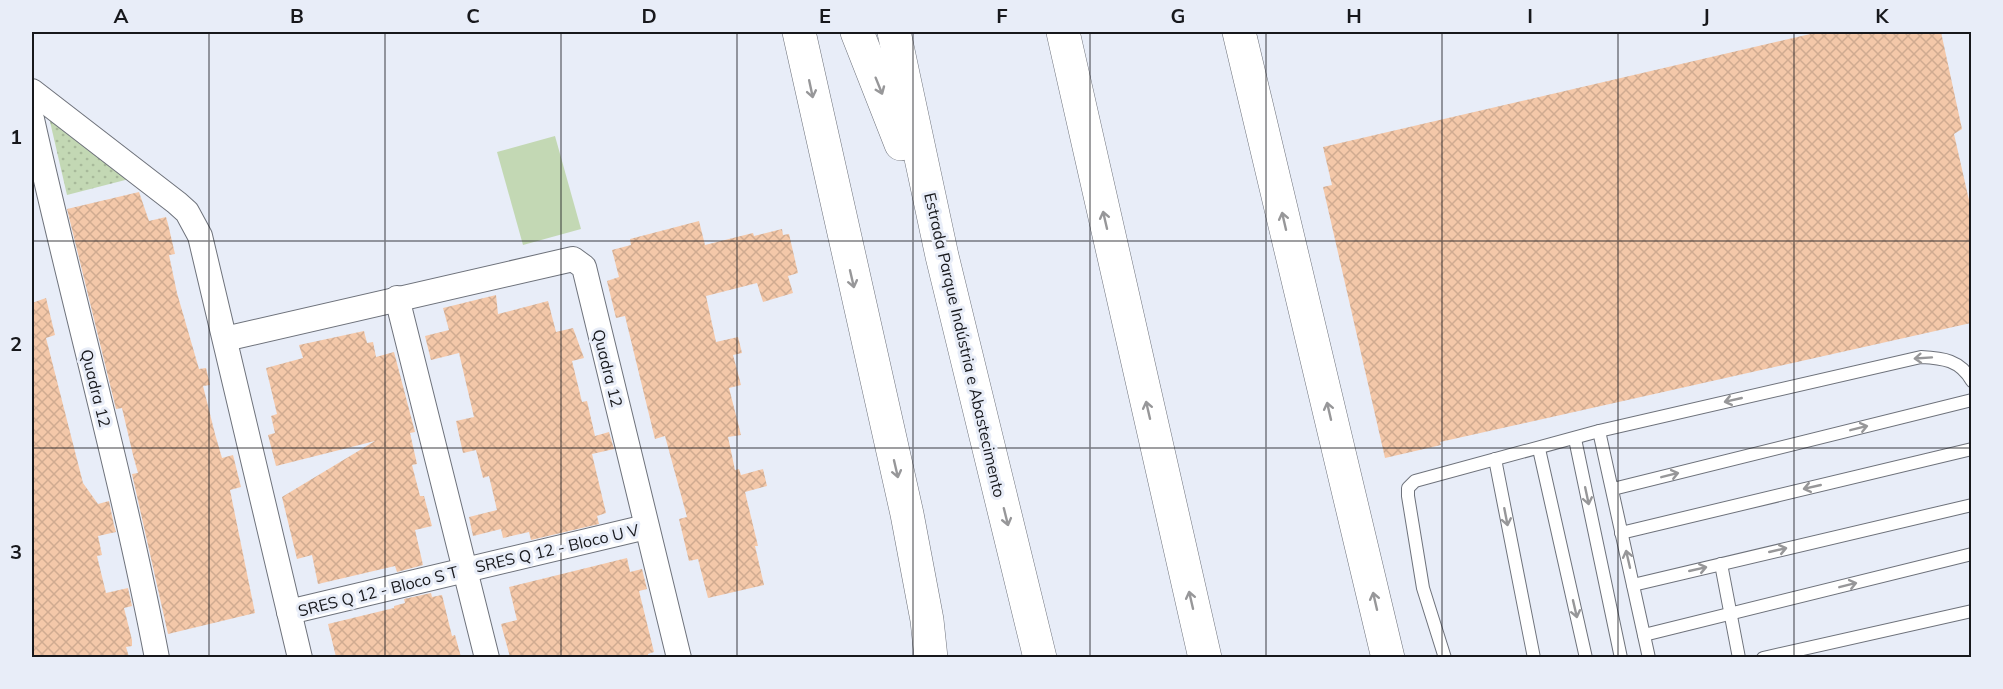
<svg xmlns="http://www.w3.org/2000/svg" width="2003" height="689" viewBox="0 0 2003 689" font-family="Mulish,sans-serif">
  <style>
    .grass { fill: url(#grass-dots) }
    .pitch { fill: #c3d8b4 }
    .building { fill: url(#building-cross-hatch) }
    .lines { fill: none; stroke-linecap: round; stroke-linejoin: round }
    .service-casing { stroke: #6e727b; stroke-width: 14 }
    .minor-casing { stroke: #6e727b; stroke-width: 26 }
    .trunk-casing { stroke: #6e727b; stroke-width: 34 }
    .service { stroke: #fff; stroke-width: 12 }
    .minor { stroke: #fff; stroke-width: 24 }
    .trunk { stroke: #fff; stroke-width: 33 }
    .oneway { stroke: #979799 }
    .grid { fill: none; stroke: #17181c; stroke-width: 1.5; stroke-opacity: 0.55 }
    .labels { text-anchor: middle; stroke-width: 6; stroke-linejoin: round; paint-order: stroke }
    .street-label { font-size: 16px; fill: #17181c; stroke: #e8edf8 }
    .neatline { fill: none; stroke: #17181c; stroke-width: 2 }
    .grid-label { font-size: 20px; text-anchor: middle; font-weight: bold; fill: #17181c }
  </style>
  <defs>
    <pattern id="grass-dots" width="8" height="8" patternUnits="userSpaceOnUse" patternTransform="scale(1.5)"><rect width="8" height="8" fill="#c3d8b4"/><path d="M2 2h.1M6 6h.1" fill="none" stroke="#a7b99a" stroke-width="1.8" stroke-linecap="round"/></pattern>
    <pattern id="building-cross-hatch" width="8" height="8" patternUnits="userSpaceOnUse" patternTransform="scale(1.5)"><rect width="8" height="8" fill="#f4c8a9"/><path d="M0 0l8 8M0 8l8-8" fill="none" stroke="#d0ab91"/></pattern>
  </defs>
  <rect width="100%" height="100%" fill="#e8edf8"/>
  <path class="grass" d="M48 113 133 178 67 195Z"/>
  <path class="pitch" d="M555 136 581 229 523 245 497 152Z"/>
  <g class="building">
    <path d="M1819 32H1941L1962 129 1954 134 1971 209V323L1440 442 1441 445 1385 458 1323 187 1332 185 1323 147Z"/>
    <path d="M139 192 149 221 166 217 168 224 175 254 169 255 177 293 199 369 206 368 210 385 203 386 215 434 222 458 233 455 241 487 230 490 255 613 168 634 132 474 138 473 133 455 122 408 116 409 67 209Z"/>
    <path d="M699 221 705 245 753 233 754 236 782 229 783 235 789 234 798 273 788 276 793 293 763 302 757 283 706 296 716 342 738 337 742 353 733 355 741 385 729 388 741 435 728 437 735 470 739 469 741 475 763 469 767 486 745 492 758 546H755L764 585 708 598 698 559 689 561 679 519 687 517 665 436 655 439 625 316 616 318 607 281 619 277 612 250 631 245 630 239Z"/>
    <path d="M496 295 498 314 548 301 556 332 573 328 584 358 572 361 582 402 587 401 595 436 609 432 614 449 592 454 606 513 597 516 599 524 531 540 529 532 503 538 501 529 473 536 469 517 497 510 489 476 483 478 476 450 463 453 456 421 474 417 459 353 431 360 425 336 449 330 443 308Z"/>
    <path d="M46 298 55 335 46 338 83 483 98 504 109 501 114 525 116 532 98 536 102 555 97 556 106 593 128 588 132 606 124 608 132 640V646L126 647 129 657H32V303Z"/>
    <path d="M364 331 367 343 373 342 376 357 394 352 415 432 410 433 417 464 412 465 420 496H424L432 526 415 530 423 565 397 572 395 566 318 584 312 555 297 559 282 497 375 441 276 466 268 435 275 433 271 416 277 414 266 368 303 358 299 345Z"/>
    <path d="M627 558 630 572 642 569 647 589 639 591 654 652 648 654V657H510L501 624 517 620 509 587Z"/>
    <path d="M431 593 432 597 442 595 452 636 455 635 461 657H336L328 624 394 608V606L405 603 404 599Z"/>
  </g>
  <g class="lines">
    <defs>
      <g id="service">
        <path d="M1599 431 1649 658"/>
        <path d="M1575 439 1621 658"/>
        <path d="M1539 449 1586 658"/>
        <path d="M1495 459 1534 658"/>
        <path d="M1613 489 1972 400"/>
        <path d="M1621 533 1972 449"/>
        <path d="M1721 564 1739 658"/>
        <path d="M1633 585 1972 505"/>
        <path d="M1644 635 1972 554"/>
        <path d="M1445 658 1423 588 1408 496V488L1415 481 1599 431 1921 357C1943 358 1960 360 1972 381"/>
        <path d="M1763 658 1972 611"/>
      </g>
      <g id="minor">
        <path d="M32 91 177 203 187 212 200 236 300 658"/>
        <path d="M32 119C72 299 122 476 157 658"/>
        <path d="M397 298 487 658"/>
        <path d="M225 339 573 259 584 267 679 658"/>
        <path d="M289 612 646 527"/>
      </g>
      <g id="trunk">
        <path d="M799 32 907 514 927 620 931 658"/>
        <path d="M857 32 901 144"/>
        <path d="M894 32 942 256 1040 658"/>
        <path d="M1063 32 1205 658"/>
        <path d="M1239 32 1388 658"/>
      </g>
    </defs>
    <use href="#service" class="service-casing"/>
    <use href="#minor" class="minor-casing"/>
    <use href="#trunk" class="trunk-casing"/>
    <use href="#service" class="service"/>
    <use href="#minor" class="minor"/>
    <use href="#trunk" class="trunk"/>
  </g>
  <defs><path id="oneway-shaft" d="M-6 0H5M1.5-3L5.5 0L1.5 3" fill="none" stroke-width="1.6" stroke-linecap="round" stroke-linejoin="round" transform="scale(1.5)"/></defs>
  <g class="oneway">
    <use href="#oneway-shaft" transform="translate(879 86) rotate(68)"/>
    <use href="#oneway-shaft" transform="translate(811 89) rotate(78)"/>
    <use href="#oneway-shaft" transform="translate(1105 220) rotate(-103)"/>
    <use href="#oneway-shaft" transform="translate(1284 221) rotate(-103)"/>
    <use href="#oneway-shaft" transform="translate(852 279) rotate(77)"/>
    <use href="#oneway-shaft" transform="translate(1923 358) rotate(176)"/>
    <use href="#oneway-shaft" transform="translate(1733 400) rotate(167)"/>
    <use href="#oneway-shaft" transform="translate(1148 410) rotate(-103)"/>
    <use href="#oneway-shaft" transform="translate(1329 411) rotate(-103)"/>
    <use href="#oneway-shaft" transform="translate(1859 428) rotate(-14)"/>
    <use href="#oneway-shaft" transform="translate(896 469) rotate(77)"/>
    <use href="#oneway-shaft" transform="translate(1670 475) rotate(-14)"/>
    <use href="#oneway-shaft" transform="translate(1812 487) rotate(167)"/>
    <use href="#oneway-shaft" transform="translate(1587 496) rotate(78)"/>
    <use href="#oneway-shaft" transform="translate(1006 517) rotate(76)"/>
    <use href="#oneway-shaft" transform="translate(1506 517) rotate(79)"/>
    <use href="#oneway-shaft" transform="translate(1778 550) rotate(-13)"/>
    <use href="#oneway-shaft" transform="translate(1628 559) rotate(-103)"/>
    <use href="#oneway-shaft" transform="translate(1698 569) rotate(-13)"/>
    <use href="#oneway-shaft" transform="translate(1848 585) rotate(-14)"/>
    <use href="#oneway-shaft" transform="translate(1191 600) rotate(-103)"/>
    <use href="#oneway-shaft" transform="translate(1375 601) rotate(-103)"/>
    <use href="#oneway-shaft" transform="translate(1575 609) rotate(77)"/>
  </g>
  <path class="grid" d="M209 32V658M385 32V658M561 32V658M737 32V658M913 32V658M1090 32V658M1266 32V658M1442 32V658M1618 32V658M1794 32V658M32 241H1972M32 448H1972"/>
  <g class="labels">
    <g class="street-label">
      <text transform="translate(965 345) rotate(77)" y="6">Estrada Parque Indústria e Abastecimento</text>
      <text transform="translate(608 368) rotate(76)" y="6">Quadra 12</text>
      <text transform="translate(96 388) rotate(76)" y="6">Quadra 12</text>
      <text transform="translate(557 548) rotate(-13)" y="6">SRES Q 12 - Bloco U V</text>
      <text transform="translate(378 591) rotate(-14)" y="6">SRES Q 12 - Bloco S T</text>
    </g>
  </g>
  <rect width="2003" height="689" fill="none" stroke="#e8edf8" stroke-width="66"/>
  <rect x="33" y="33" width="1937" height="623" class="neatline"/>
  <g class="grid-label">
    <text x="121" y="23">A</text>
    <text x="297" y="23">B</text>
    <text x="473" y="23">C</text>
    <text x="649" y="23">D</text>
    <text x="825" y="23">E</text>
    <text x="1002" y="23">F</text>
    <text x="1178" y="23">G</text>
    <text x="1354" y="23">H</text>
    <text x="1530" y="23">I</text>
    <text x="1706" y="23">J</text>
    <text x="1882" y="23">K</text>
    <text x="16" y="144">1</text>
    <text x="16" y="351">2</text>
    <text x="16" y="559">3</text>
  </g>
</svg>
